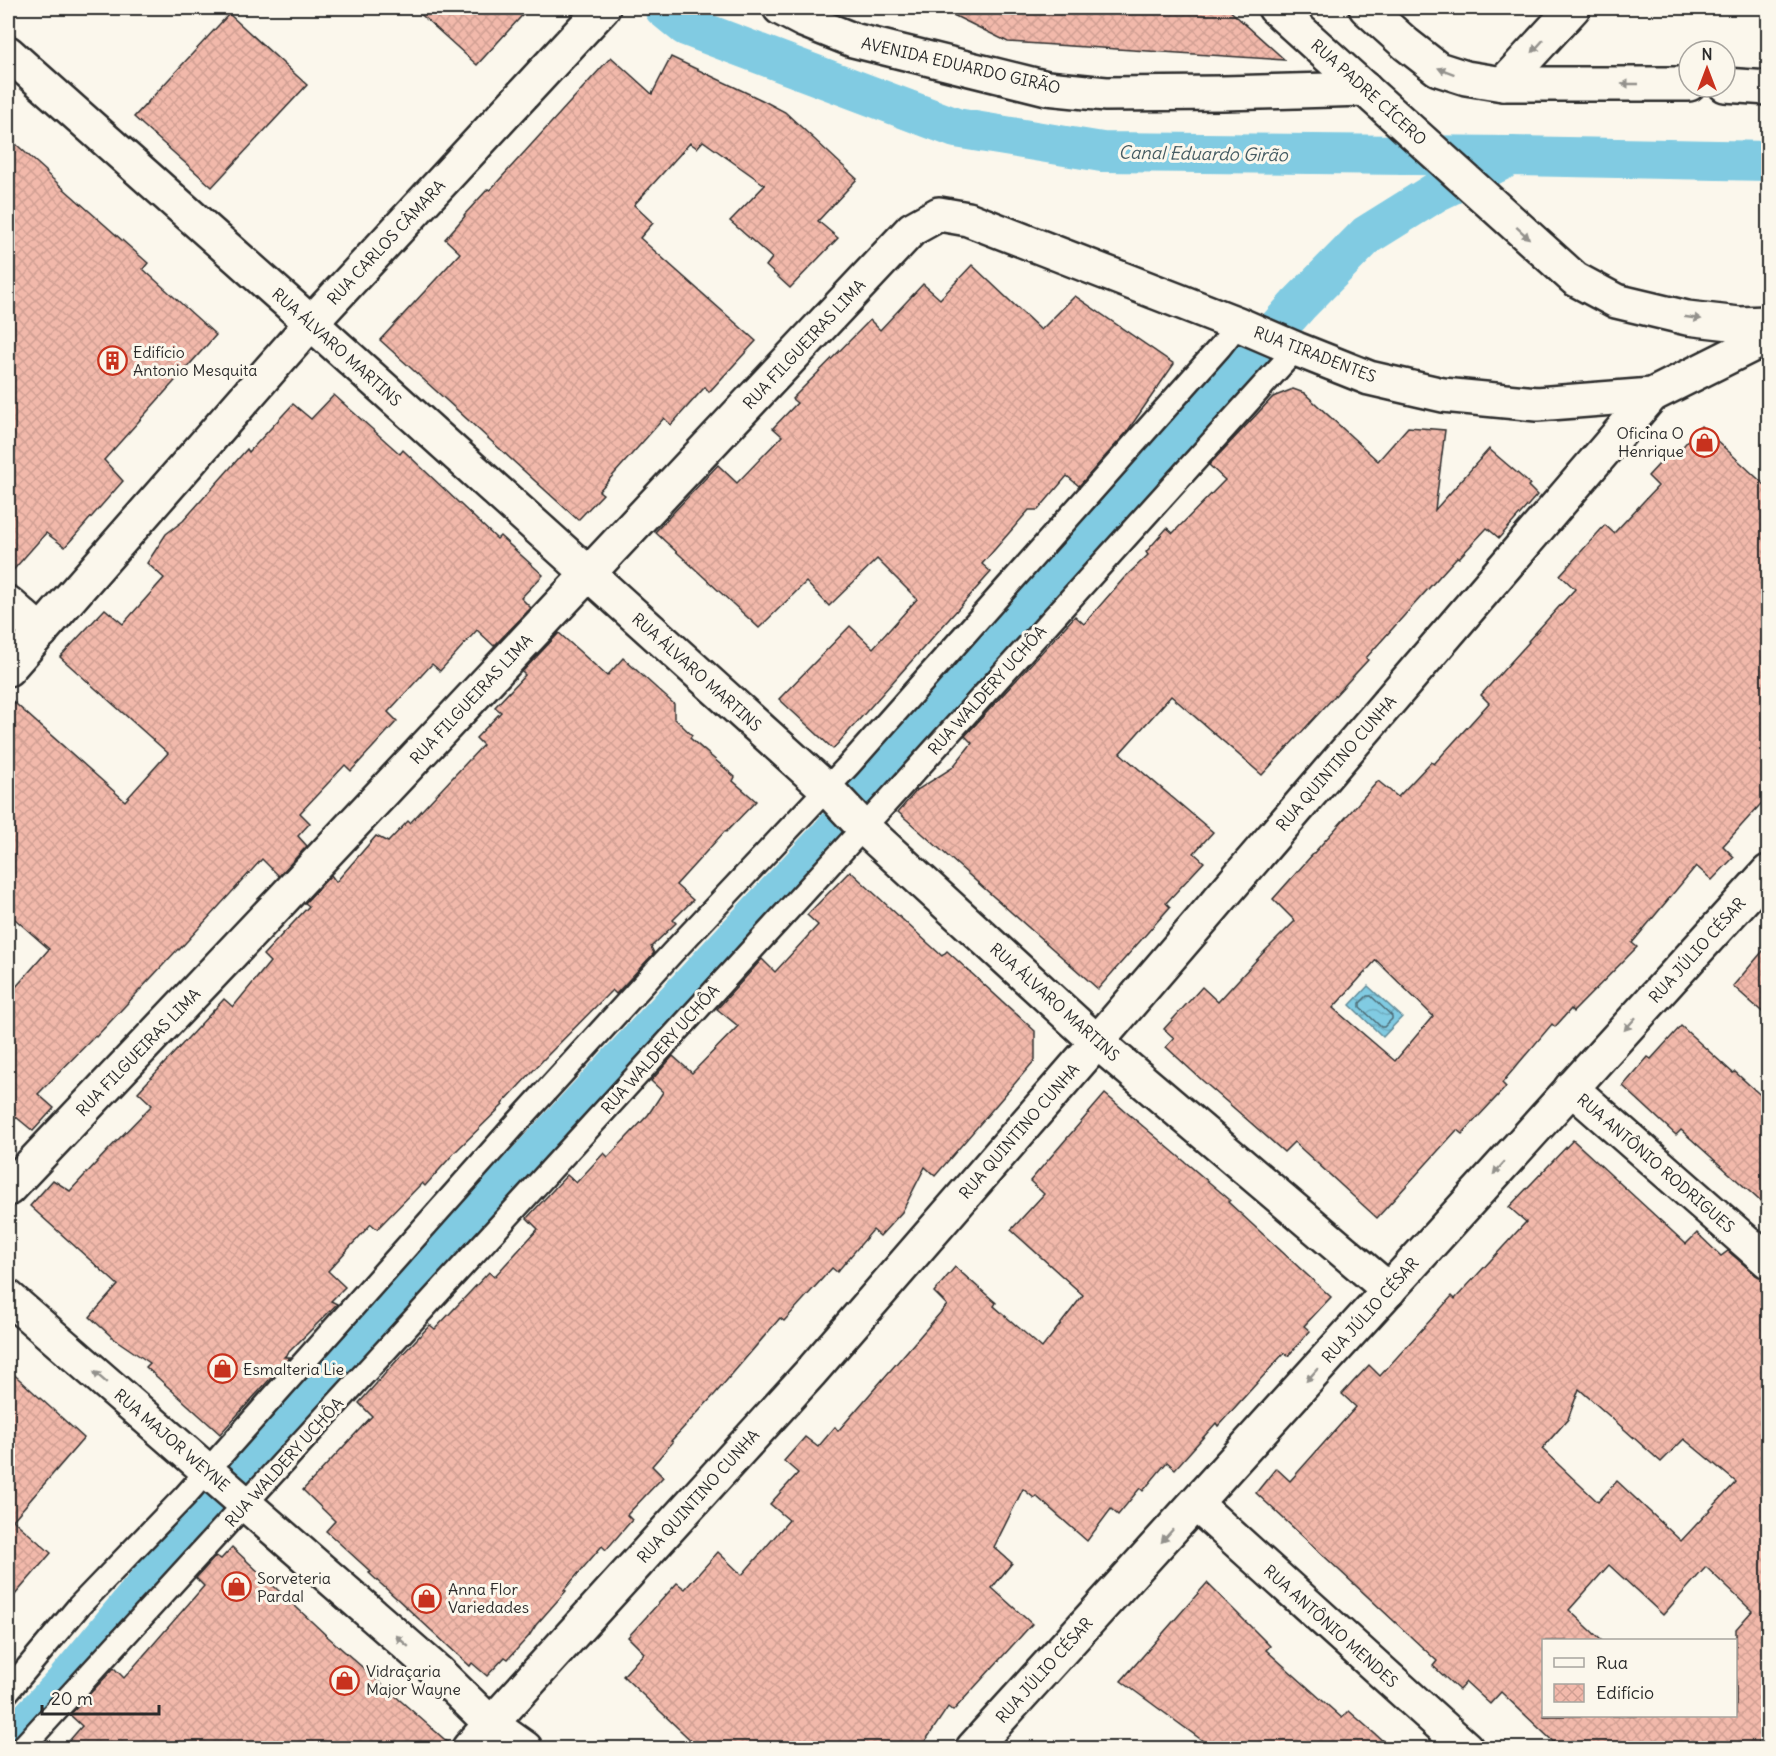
<svg xmlns="http://www.w3.org/2000/svg" width="1776" height="1756" viewBox="0 0 1776 1756" font-family="Delius,sans-serif">
  <style>
    .water { fill: url(#water-waves); stroke: #5f8b99; stroke-width: 1.5 }
    .lines { fill: none; stroke-linecap: round; stroke-linejoin: round }
    .shore { stroke: #4d6b74; stroke-width: 1.5 }
    .canal { stroke: #81cbe2; stroke-width: 40 }
    .building { fill: url(#building-cross-hatch); stroke: #2b2b2b; stroke-width: 1.5; fill-rule: evenodd }
    .service-casing { stroke: #2b2b2b; stroke-width: 27 }
    .minor-casing { stroke: #2b2b2b; stroke-width: 38 }
    .primary-casing { stroke: #2b2b2b; stroke-width: 38 }
    .service { stroke: #fbf7ec; stroke-width: 22 }
    .minor { stroke: #fbf7ec; stroke-width: 33 }
    .primary { stroke: #fbf7ec; stroke-width: 33 }
    .oneway { fill: #93918c }
    .labels { text-anchor: middle; stroke-width: 6; stroke-linejoin: round; paint-order: stroke }
    .street-label { font-size: 16px; fill: #2b2b2b; stroke: #fbf7ec }
    .poi-label { font-size: 16px; fill: #2b2b2b; stroke: #fbf7ec; text-anchor: start }
    .water-label { font-size: 18px; font-style: italic; fill: #455b62; stroke: #fbf7ec }
  </style>
  <defs>
    <pattern id="water-waves" width="16" height="10" patternUnits="userSpaceOnUse" patternTransform="scale(1.5)"><rect width="16" height="10" fill="#81cbe2"/><path d="M0 5q4-4 8 0t8 0" fill="none" stroke="#70aec2"/></pattern>
    <pattern id="building-cross-hatch" width="8" height="8" patternUnits="userSpaceOnUse" patternTransform="scale(1.5)"><rect width="8" height="8" fill="#f2b9ab"/><path d="M0 0l8 8M0 8l8-8" fill="none" stroke="#d09f93"/></pattern>
  </defs>
  <rect width="100%" height="100%" fill="#fbf7ec"/>
  <filter id="ink" filterUnits="userSpaceOnUse"><feTurbulence type="fractalNoise" baseFrequency=".0167" numOctaves="2"/><feDisplacementMap in="SourceGraphic" scale="12" xChannelSelector="R" yChannelSelector="G"/><feConvolveMatrix kernelMatrix="1 2 1 2 8 2 1 2 1" color-interpolation-filters="sRGB"/></filter>
  <g filter="url(#ink)">
    <path class="water" d="M1368 986 1402 1017 1383 1037 1350 1005Z"/>
    <g class="lines">
      <path class="shore" d="M1367 996H1371L1392 1016V1019L1384 1027H1381L1360 1007V1003Z"/>
      <g class="canal">
        <path d="M664 8 686 26 956 128 1102 152 1511 156 1768 161"/>
        <path d="M8 1743 64 1684 249 1461 828 838 1299 304 1367 235 1436 192 1511 156"/>
      </g>
    </g>
    <g class="building">
      <path d="M414 8H529L477 65Z"/>
      <path d="M939 8H1227L1285 60 1008 42Z"/>
      <path d="M229 14 307 85 212 187 134 117Z"/>
      <path d="M611 57 652 94 671 57 762 100 785 112 857 179 818 221 838 238 790 288 766 266 772 258 730 221 765 185 703 141 697 148 690 143 634 205 653 223 640 238 756 341 709 392 705 387 671 425 664 418 599 491 603 494 578 520 380 340 460 253 445 239 465 216 464 215 488 189 490 190Z"/>
      <path d="M8 137 47 172 46 173 148 263 143 269 216 335 104 460 123 481 65 547 46 533 8 576Z"/>
      <path d="M972 265 1041 330 1075 296 1174 364 1126 433 1079 486 1067 476 1038 510H1029L982 564 991 572 833 749 779 699 850 626 873 648 917 599 877 559 829 606 806 582 759 628 655 532 718 465 737 483 782 436 773 428 797 403 792 399 870 320 880 330 923 284 940 299Z"/>
      <path d="M1293 389 1304 393 1378 461 1408 427 1445 430 1435 510 1489 449 1530 484 1528 486 1537 495 1499 538 1487 528 1459 558 1457 557 1366 658 1368 660 1262 775 1171 696 1120 753 1213 832 1194 853 1204 862 1166 903 1170 907 1098 989 898 812 917 790 952 768 972 743 965 736 1075 616 1084 624 1124 578 1148 555 1146 552 1167 528 1173 533 1225 480 1209 465 1273 397Z"/>
      <path d="M334 395 400 454 403 450 497 539 500 536 543 575 521 598 531 608 494 646 477 630 440 671 432 664 388 712 397 721 351 771 345 765 300 813 310 823 298 836 307 846 279 876 262 859 179 950 178 949 96 1037 95 1036 38 1094 54 1108 33 1131 16 1117 8 1126V996L49 949 8 913V697L125 801 168 753 60 657 105 609 123 624 164 578 147 563 166 534 183 521 247 449 249 452 293 404 311 419Z"/>
      <path d="M1701 426 1768 488V796L1723 846 1734 857 1712 880 1696 866 1632 943 1637 947 1573 1012 1571 1009 1555 1027 1552 1024 1502 1083 1506 1087 1462 1134 1457 1130 1377 1218 1294 1142 1284 1152 1203 1081 1166 1047 1174 1038 1164 1029 1202 987 1218 1002 1262 954 1295 921 1273 899 1378 781 1398 797 1431 762 1434 764 1489 703 1481 695 1529 642 1528 641 1575 589 1560 575 1605 525 1614 533 1658 486 1648 476 1673 449 1677 453ZM1376 960 1433 1016 1395 1061 1333 1008Z"/>
      <path d="M559 633 607 676 623 658 674 704V718L692 735 690 738 735 777 733 781 756 801 726 832 725 831 676 885 693 900 673 920 676 923 651 947 654 953 616 994 612 990 544 1059 502 1104 503 1105 455 1152 425 1186 422 1183 377 1229 371 1224 328 1271 345 1287 331 1301 337 1304 284 1357H290L220 1434 146 1367 150 1363 113 1338 90 1317 118 1285 30 1206 53 1180 70 1191 110 1148 152 1105 138 1092 224 999 233 1007 270 962 263 955 309 906 305 903 331 875 336 882 376 836 388 842 408 821 410 823 483 745 476 738 501 712 495 707 525 675 522 672Z"/>
      <path d="M850 871 942 956 947 951 1035 1031V1060L935 1176 925 1167 902 1212 880 1236 873 1230 837 1272 832 1268 784 1321 780 1318 715 1394 671 1441 673 1442 652 1466 663 1477 627 1515 632 1520 606 1550 602 1546 564 1590 566 1591 536 1625 529 1636 508 1659 505 1657 487 1676 472 1663 470 1666 369 1573 371 1572 326 1531 335 1521 303 1490 372 1416 359 1403 400 1357 430 1325 435 1329 489 1272 494 1277 538 1229 527 1218 567 1175 576 1183 604 1153 608 1157 648 1115 663 1092 651 1081 673 1056 692 1073 738 1026 717 1009 762 959 775 972 818 925 807 915Z"/>
      <path d="M1768 945V1017L1733 986Z"/>
      <path d="M1681 1026 1733 1073 1735 1072 1768 1102V1208L1681 1130 1676 1135 1623 1086 1648 1057 1651 1059Z"/>
      <path d="M1105 1094 1230 1200 1228 1202 1331 1297 1304 1326 1310 1331 1288 1356 1284 1353 1218 1426 1216 1423 1175 1469 1167 1462 1143 1491 1140 1488 1118 1515 1111 1509 1087 1541 1036 1496 1034 1498 1023 1489 994 1547 1012 1563 992 1588 1032 1624 953 1711 948 1707 920 1749H700L623 1676 644 1653 628 1637 677 1583 685 1589 718 1552 742 1575 789 1520 770 1504 798 1473 784 1461 805 1437 818 1447 835 1427 838 1431 947 1305 934 1292 955 1267 996 1303 994 1306 1042 1348 1083 1295 1011 1230 1044 1194 1030 1181Z"/>
      <path d="M1573 1140 1686 1244 1697 1233 1721 1256 1728 1251 1756 1275 1764 1279H1768V1730L1752 1749H1561L1501 1692 1490 1704 1466 1682 1459 1690 1433 1666 1437 1661 1256 1493 1276 1468 1290 1481 1356 1407 1342 1394 1353 1382 1369 1365 1380 1376 1452 1296 1455 1299 1526 1222 1509 1207ZM1579 1389 1661 1462 1684 1439 1736 1482 1681 1541 1617 1481 1598 1502 1542 1449 1568 1419ZM1609 1565 1663 1615 1706 1567 1752 1611 1736 1629V1716H1544V1641H1602L1569 1610Z"/>
      <path d="M8 1369 84 1438 13 1520 51 1553 8 1603Z"/>
      <path d="M232 1547 328 1637 451 1745V1749H62L82 1726 70 1715 114 1668 124 1678 204 1586 196 1578 216 1556 221 1559Z"/>
      <path d="M1207 1583 1270 1646 1266 1650 1342 1718 1349 1711 1392 1749H1214L1121 1681Z"/>
    </g>
    <g class="lines">
      <defs>
        <g id="service">
          <path d="M8 1691 79 1606 184 1497 515 1125 672 953 849 765 1220 347 1238 324"/>
          <path d="M22 1748 886 803 1296 349"/>
        </g>
        <g id="minor">
          <path d="M780 8 803 20 853 40 1047 88 1106 94 1223 93 1365 89"/>
          <path d="M8 53 311 323 829 791 863 827 1097 1042 1389 1290"/>
          <path d="M1503 84 1573 8"/>
          <path d="M8 603 41 632"/>
          <path d="M8 669 311 323 603 8"/>
          <path d="M1571 1088 1768 1261"/>
          <path d="M8 1189 282 900 912 229 939 214 968 219 1238 324 1296 349 1369 378 1443 395 1537 404 1652 395 1768 337"/>
          <path d="M8 1297 438 1672 491 1724 525 1748"/>
          <path d="M1196 1504 1466 1748"/>
          <path d="M469 1748 810 1373 1097 1042 1652 395"/>
          <path d="M973 1748 1768 872"/>
        </g>
        <g id="primary">
          <path d="M1275 8 1575 279 1616 301 1687 318 1739 324 1768 323"/>
          <path d="M1366 8 1406 44 1438 69 1466 78 1503 84H1689"/>
          <path d="M1725 85 1768 88"/>
        </g>
      </defs>
      <use href="#service" class="service-casing"/>
      <use href="#minor" class="minor-casing"/>
      <use href="#primary" class="primary-casing"/>
      <use href="#service" class="service"/>
      <use href="#minor" class="minor"/>
      <use href="#primary" class="primary"/>
    </g>
    <defs><path id="oneway-solid" d="M-6-.8H1V-3.2L6.5 0L1 3.2V.8H-6Z" transform="scale(1.5)"/></defs>
    <g class="oneway">
      <use href="#oneway-solid" transform="translate(1538 46) rotate(132)"/>
      <use href="#oneway-solid" transform="translate(1446 71) rotate(-159)"/>
      <use href="#oneway-solid" transform="translate(1630 84) rotate(180)"/>
      <use href="#oneway-solid" transform="translate(1523 233) rotate(42)"/>
      <use href="#oneway-solid" transform="translate(1693 318) rotate(8)"/>
      <use href="#oneway-solid" transform="translate(1630 1024) rotate(132)"/>
      <use href="#oneway-solid" transform="translate(1499 1168) rotate(132)"/>
      <use href="#oneway-solid" transform="translate(1312 1375) rotate(132)"/>
      <use href="#oneway-solid" transform="translate(100 1377) rotate(-139)"/>
      <use href="#oneway-solid" transform="translate(1167 1536) rotate(132)"/>
      <use href="#oneway-solid" transform="translate(402 1641) rotate(-139)"/>
    </g>
  </g>
  <defs>
    <symbol id="building-ring" viewBox="-11 -11 22 22"><circle r="9.5" fill="#fbf7ec" stroke="#c8321e" stroke-width="1.5"/><path d="M-4-6H4V6H1V3H-1V6H-4ZM-2.5-4.3h1.7v1.8h-1.7ZM.8-4.3h1.7v1.8H.8ZM-2.5-1h1.7V.8h-1.7ZM.8-1h1.7V.8H.8Z" fill="#c8321e"/></symbol>
    <symbol id="shop-ring" viewBox="-11 -11 22 22"><circle r="9.5" fill="#fbf7ec" stroke="#c8321e" stroke-width="1.5"/><path d="M-5-2.5h2.3a2.7 3.5 0 0 1 5.4 0H5L5.5 6h-11ZM-1.5-2.5h3a1.5 2.3 0 0 0-3 0Z" fill="#c8321e"/></symbol>
  </defs>
  <g fill-rule="evenodd">
    <use href="#building-ring" x="96" y="344" width="33" height="33"/>
    <use href="#shop-ring" x="1688" y="426" width="33" height="33"/>
    <use href="#shop-ring" x="206" y="1352" width="33" height="33"/>
    <use href="#shop-ring" x="220" y="1570" width="33" height="33"/>
    <use href="#shop-ring" x="410" y="1582" width="33" height="33"/>
    <use href="#shop-ring" x="328" y="1664" width="33" height="33"/>
  </g>
  <g class="labels">
    <g class="street-label">
      <text transform="translate(961 65) rotate(13)" y="6">AVENIDA EDUARDO GIRÃO</text>
      <text transform="translate(1369 92) rotate(42)" y="6">RUA PADRE CÍCERO</text>
      <text transform="translate(386 242) rotate(-47)" y="6">RUA CARLOS CÂMARA</text>
      <text transform="translate(804 344) rotate(-47)" y="6">RUA FILGUEIRAS LIMA</text>
      <text transform="translate(337 347) rotate(42)" y="6">RUA ÁLVARO MARTINS</text>
      <text transform="translate(1315 354) rotate(21)" y="6">RUA TIRADENTES</text>
      <text transform="translate(697 672) rotate(42)" y="6">RUA ÁLVARO MARTINS</text>
      <text transform="translate(987 690) rotate(-48)" y="6">RUA WALDERY UCHÔA</text>
      <text transform="translate(471 699) rotate(-47)" y="6">RUA FILGUEIRAS LIMA</text>
      <text transform="translate(1336 763) rotate(-49)" y="6">RUA QUINTINO CUNHA</text>
      <text transform="translate(1697 950) rotate(-48)" y="6">RUA JÚLIO CÉSAR</text>
      <text transform="translate(1055 1002) rotate(42)" y="6">RUA ÁLVARO MARTINS</text>
      <text transform="translate(660 1049) rotate(-48)" y="6">RUA WALDERY UCHÔA</text>
      <text transform="translate(138 1052) rotate(-46)" y="6">RUA FILGUEIRAS LIMA</text>
      <text transform="translate(1019 1131) rotate(-49)" y="6">RUA QUINTINO CUNHA</text>
      <text transform="translate(1656 1163) rotate(41)" y="6">RUA ANTÔNIO RODRIGUES</text>
      <text transform="translate(1370 1310) rotate(-48)" y="6">RUA JÚLIO CÉSAR</text>
      <text transform="translate(172 1440) rotate(41)" y="6">RUA MAJOR WEYNE</text>
      <text transform="translate(284 1462) rotate(-48)" y="6">RUA WALDERY UCHÔA</text>
      <text transform="translate(698 1496) rotate(-48)" y="6">RUA QUINTINO CUNHA</text>
      <text transform="translate(1331 1626) rotate(42)" y="6">RUA ANTÔNIO MENDES</text>
      <text transform="translate(1044 1670) rotate(-48)" y="6">RUA JÚLIO CÉSAR</text>
    </g>
    <g class="poi-label">
      <text x="133" y="358">Edifício<tspan x="133" dy="18">Antonio Mesquita</tspan></text>
      <text x="1684" y="439" text-anchor="end">Oficina O<tspan x="1684" dy="18">Henrique</tspan></text>
      <text x="243" y="1375">Esmalteria Lie</text>
      <text x="257" y="1584">Sorveteria<tspan x="257" dy="18">Pardal</tspan></text>
      <text x="448" y="1595">Anna Flor<tspan x="448" dy="18">Variedades</tspan></text>
      <text x="366" y="1677">Vidraçaria<tspan x="366" dy="18">Major Wayne</tspan></text>
    </g>
    <g class="water-label">
      <text transform="translate(1203 154) rotate(1)" y="6">Canal Eduardo Girão</text>
    </g>
  </g>
  <rect width="1776" height="1756" fill="none" stroke="#fbf7ec" stroke-width="30"/>
  <rect x="15" y="15" width="1746" height="1726" fill="none" stroke="#2b2b2b" stroke-width="2" filter="url(#ink)"/>
  <rect x="1542" y="1639" width="195" height="78" fill="#fbf7ec" stroke="#a8a59f" stroke-width="1.5"/>
  <rect x="1554" y="1658" width="30" height="9" fill="#fbf7ec" stroke="#a8a59f" stroke-width="1.5"/>
  <text x="1596" y="1669" font-size="18" fill="#2b2b2b">Rua</text>
  <rect x="1554" y="1684" width="30" height="18" fill="url(#building-cross-hatch)" stroke="#a8a59f" stroke-width="1.5"/>
  <text x="1596" y="1699" font-size="18" fill="#2b2b2b">Edifício</text>
  <g transform="translate(1707 69)"><circle r="28" fill="#fbf7ec" stroke="#a8a59f" stroke-width="1.5"/>
  <path d="M0-4.5L10 22L0 15L-10 22Z" fill="#c8321e"/>
  <text y="-9" font-size="16" font-weight="bold" text-anchor="middle" fill="#2b2b2b">N</text>
  </g>
  <path d="M42 1705v9h117v-9" fill="none" stroke="#2b2b2b" stroke-width="3"/>
  <text x="51" y="1705" font-size="18" fill="#2b2b2b" stroke="#fbf7ec" stroke-width="4.5" paint-order="stroke">20 m</text>
</svg>
